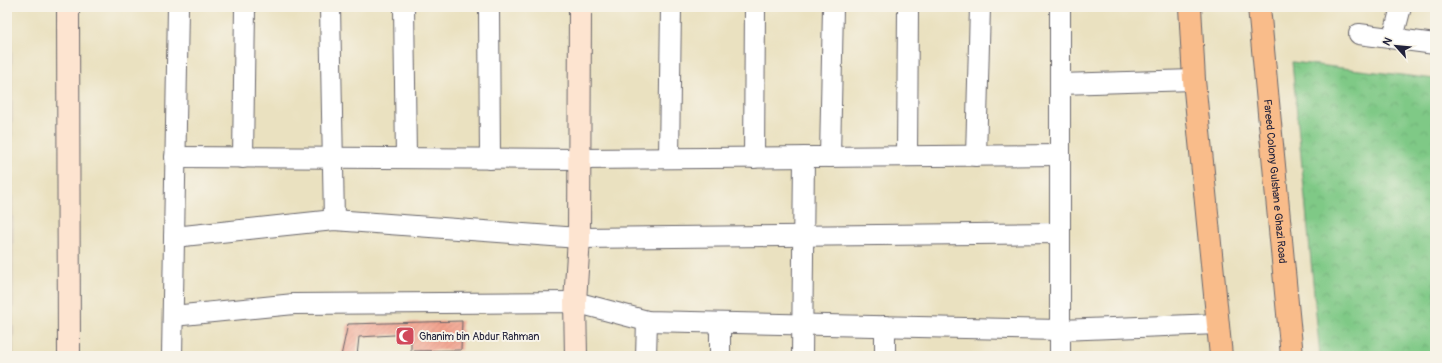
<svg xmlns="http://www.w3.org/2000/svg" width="1442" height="363" viewBox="0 0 1442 363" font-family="Pangolin,sans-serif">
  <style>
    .industrial { fill: #ccc2b9 }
    .park { fill: url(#park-crowns); stroke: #507660 }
    .building { fill: url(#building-hatch) }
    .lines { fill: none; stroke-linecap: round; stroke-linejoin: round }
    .street-casing { stroke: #68656a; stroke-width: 22 }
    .secondary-casing { stroke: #68656a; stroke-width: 24 }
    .primary-casing { stroke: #68656a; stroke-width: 24 }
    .street { stroke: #fff; stroke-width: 20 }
    .secondary { stroke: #fde4d0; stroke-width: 22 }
    .primary { stroke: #f9bc8a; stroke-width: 22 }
    .labels { text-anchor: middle; stroke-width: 4; stroke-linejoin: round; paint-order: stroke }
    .street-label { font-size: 11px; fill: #22223b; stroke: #f7f3e8 }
    .poi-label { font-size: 11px; fill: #22223b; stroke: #f7f3e8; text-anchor: start }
  </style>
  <defs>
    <pattern id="park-crowns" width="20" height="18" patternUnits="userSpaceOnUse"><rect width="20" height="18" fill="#7fc986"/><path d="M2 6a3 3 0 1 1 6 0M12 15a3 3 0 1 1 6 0" fill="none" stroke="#6dac75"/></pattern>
    <pattern id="building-hatch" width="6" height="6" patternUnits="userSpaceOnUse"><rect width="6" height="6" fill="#f2a18c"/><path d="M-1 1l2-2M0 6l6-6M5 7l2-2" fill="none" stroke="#cf8a7a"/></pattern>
  </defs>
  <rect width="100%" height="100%" fill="#f7f3e8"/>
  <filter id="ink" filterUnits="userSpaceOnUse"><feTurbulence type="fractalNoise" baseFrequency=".025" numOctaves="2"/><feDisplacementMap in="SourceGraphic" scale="8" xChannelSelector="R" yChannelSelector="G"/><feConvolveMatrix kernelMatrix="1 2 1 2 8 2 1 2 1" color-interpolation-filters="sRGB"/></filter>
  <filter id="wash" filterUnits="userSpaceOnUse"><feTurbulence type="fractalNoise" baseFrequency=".012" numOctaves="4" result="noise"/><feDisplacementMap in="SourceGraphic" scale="16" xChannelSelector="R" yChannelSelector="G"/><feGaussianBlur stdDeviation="0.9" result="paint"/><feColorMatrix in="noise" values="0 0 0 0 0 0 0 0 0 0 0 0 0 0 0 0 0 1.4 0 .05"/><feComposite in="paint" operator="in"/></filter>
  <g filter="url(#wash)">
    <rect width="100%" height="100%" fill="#eae1c0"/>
    <path class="industrial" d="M7 7H12L14 356H7Z"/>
    <path class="park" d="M1292 62 1435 79V356H1320Z"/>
    <g id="blocks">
      <path class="building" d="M462 321 461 350 411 351V334L359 337 357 356H341L348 324Z"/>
    </g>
  </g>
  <g filter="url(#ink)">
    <use href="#blocks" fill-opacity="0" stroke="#68656a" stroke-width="1"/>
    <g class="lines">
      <defs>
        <g id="street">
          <path d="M330 7 334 220"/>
          <path d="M404 7 406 158"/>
          <path d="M489 7 490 159"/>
          <path d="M1359 34 1435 44"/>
          <path d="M1393 38 1401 7"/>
          <path d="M1060 84 1194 80"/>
          <path d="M907 156 908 7"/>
          <path d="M976 156 980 7"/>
          <path d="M175 157 580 159 1060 155"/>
          <path d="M830 157 833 7"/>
          <path d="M243 158 245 7"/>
          <path d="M669 158 671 7"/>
          <path d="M754 158 755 7"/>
          <path d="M174 237 334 220 579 238 1060 233"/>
          <path d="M173 316 294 304 575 302 647 321 1060 330 1218 324"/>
          <path d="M172 356 178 7"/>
          <path d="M646 356 647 321"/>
          <path d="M720 356V323"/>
          <path d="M802 356 804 157"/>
          <path d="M885 356V326"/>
          <path d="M1060 356V7"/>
        </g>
        <g id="secondary">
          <path d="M68 7 69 356"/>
          <path d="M576 356 575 302 579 238 580 7"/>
        </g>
        <g id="primary">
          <path d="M1190 7 1194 80 1221 356"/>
          <path id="s1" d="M1259 7 1292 356"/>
        </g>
      </defs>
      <use href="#street" class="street-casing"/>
      <use href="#secondary" class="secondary-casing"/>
      <use href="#primary" class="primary-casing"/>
      <use href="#street" class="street"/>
      <use href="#secondary" class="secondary"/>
      <use href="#primary" class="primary"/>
    </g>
  </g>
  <defs>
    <symbol id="mosque-square" viewBox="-11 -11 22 22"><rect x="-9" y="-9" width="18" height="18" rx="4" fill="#d1495b" stroke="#f7f3e8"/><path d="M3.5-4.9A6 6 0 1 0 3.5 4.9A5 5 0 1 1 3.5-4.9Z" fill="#fff"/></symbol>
  </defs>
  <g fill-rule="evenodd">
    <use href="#mosque-square" x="394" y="325" width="22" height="22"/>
  </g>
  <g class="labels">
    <g class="street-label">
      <text dy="4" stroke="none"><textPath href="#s1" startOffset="175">Fareed Colony Gulshan e Ghazi Road</textPath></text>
    </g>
    <g class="poi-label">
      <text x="419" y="340">Ghanim bin Abdur Rahman</text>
    </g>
  </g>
  <rect width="1442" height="363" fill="none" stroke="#f7f3e8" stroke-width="24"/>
  <g transform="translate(1396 46) rotate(297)" stroke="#f7f3e8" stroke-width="3" paint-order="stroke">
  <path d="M0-3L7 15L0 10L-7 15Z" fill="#22223b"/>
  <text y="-6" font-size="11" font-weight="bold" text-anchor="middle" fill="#22223b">N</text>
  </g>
</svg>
